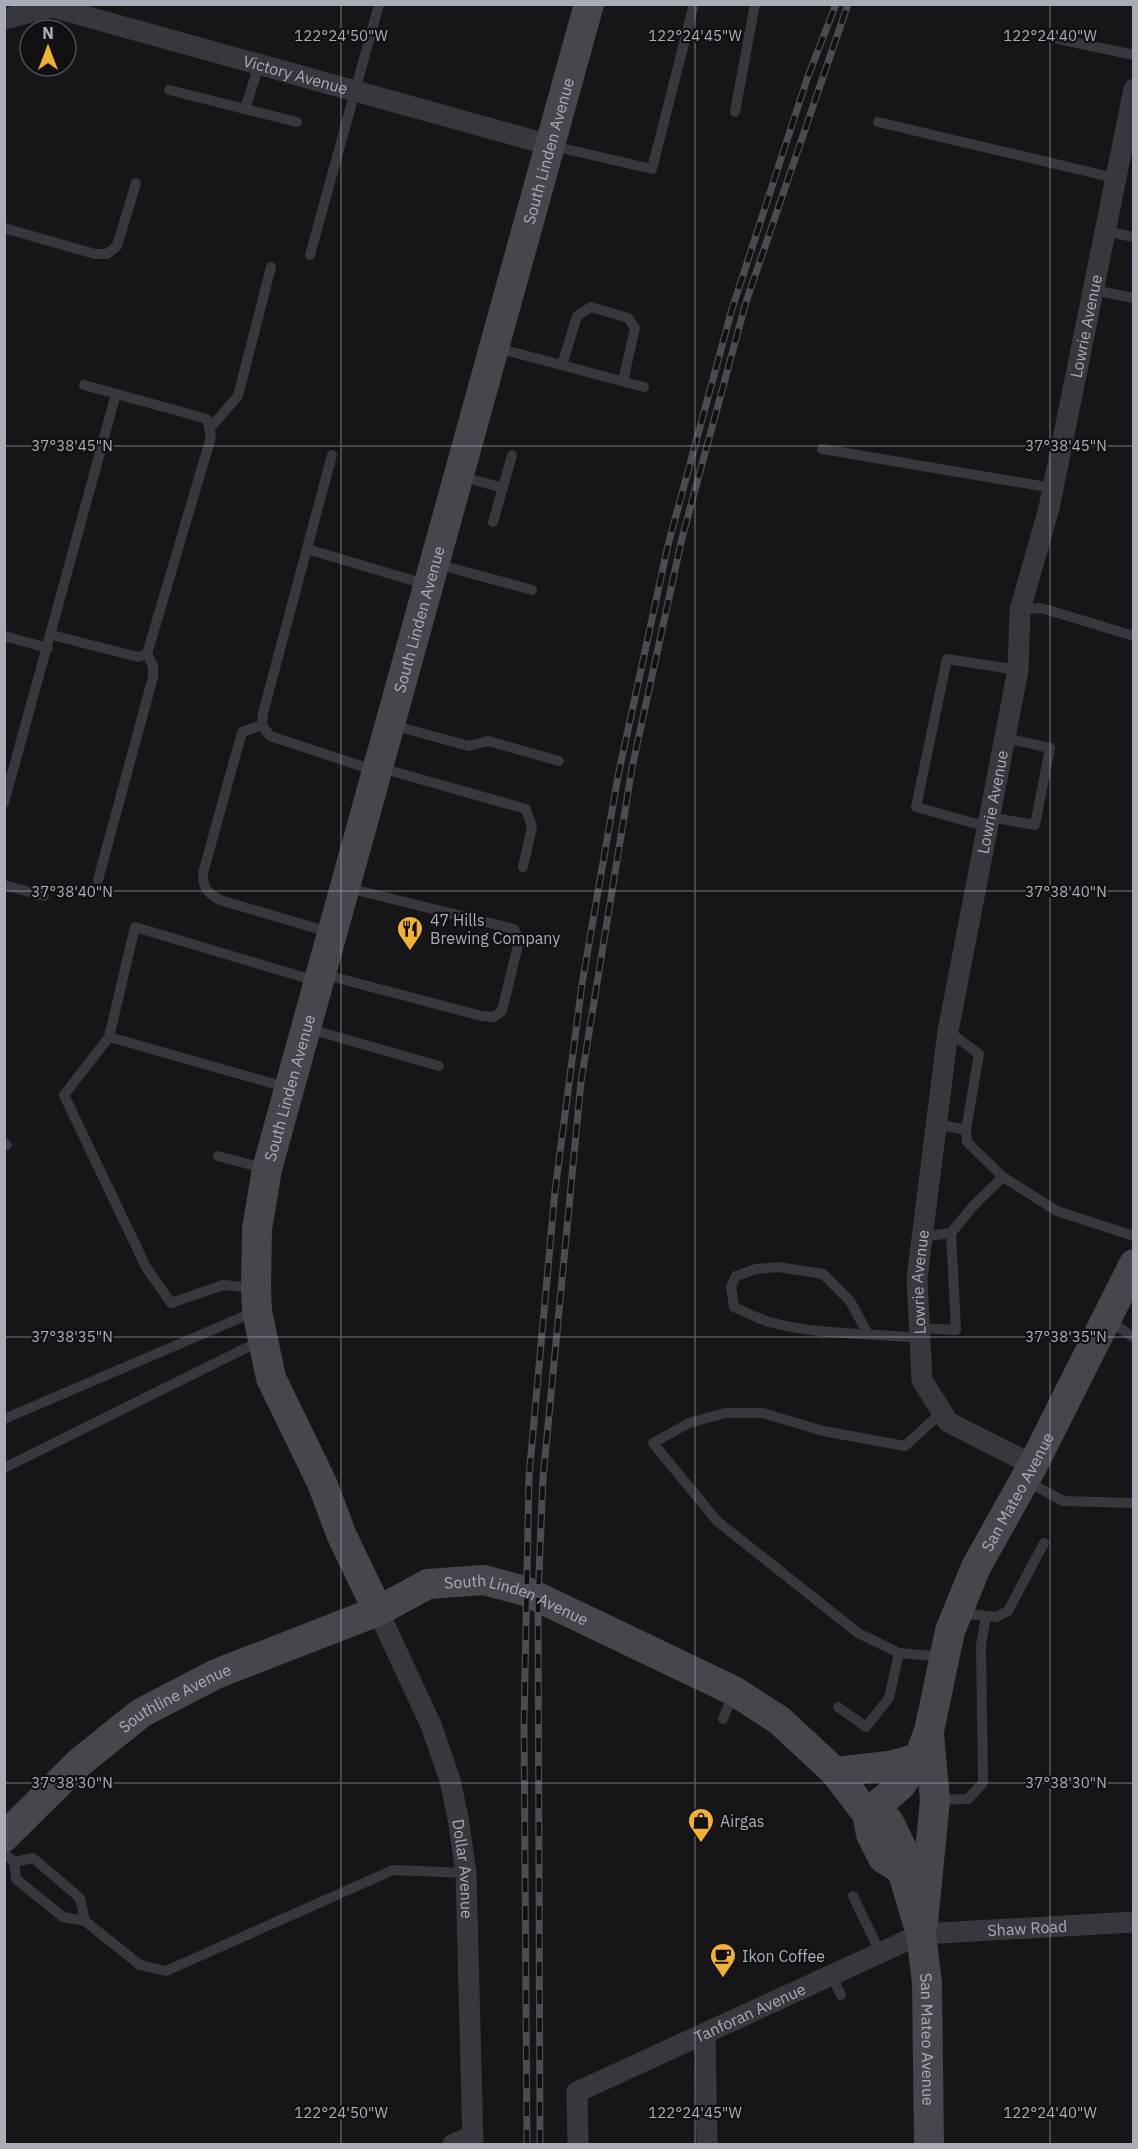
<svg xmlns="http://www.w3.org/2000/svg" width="1138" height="2149" viewBox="0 0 1138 2149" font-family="'IBM Plex Sans',sans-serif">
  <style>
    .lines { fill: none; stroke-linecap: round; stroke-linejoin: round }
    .lane { stroke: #37383d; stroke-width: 10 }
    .street { stroke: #37383d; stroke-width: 21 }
    .secondary { stroke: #45474d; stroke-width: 30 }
    .rail-casing { stroke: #4a4c52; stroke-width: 7 }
    .rail { stroke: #111113; stroke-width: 4.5; stroke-dasharray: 14; stroke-linecap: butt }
    .ticks { fill: none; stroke: #a8adb8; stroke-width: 1.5; stroke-opacity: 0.45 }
    .labels { text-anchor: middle; stroke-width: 4.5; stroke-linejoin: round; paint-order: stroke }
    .street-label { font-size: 16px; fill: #a8adb8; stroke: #111113 }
    .poi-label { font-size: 16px; fill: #a8adb8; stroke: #111113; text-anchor: start }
    .ticks-label { font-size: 15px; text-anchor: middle; fill: #a8adb8; stroke: #111113; stroke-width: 4.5; stroke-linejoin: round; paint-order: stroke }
  </style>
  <rect width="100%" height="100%" fill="#161618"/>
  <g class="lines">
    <g class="lane">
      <path d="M1058 39 1134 55"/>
      <path d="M169 90 297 122"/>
      <path d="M245 109 259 65"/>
      <path d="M735 112 755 4"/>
      <path d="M878 122 1115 178"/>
      <path d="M553 146 652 169 694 4"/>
      <path d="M4 228 95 254H107L117 246 136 183"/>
      <path d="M1105 231 1134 237"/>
      <path d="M310 255 379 4"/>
      <path d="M1093 290 1134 298"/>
      <path d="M497 348 644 387"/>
      <path d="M562 365 577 316 591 307 628 318 635 328 623 381"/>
      <path d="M211 427 238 396 271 267"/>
      <path d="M822 449 1053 488"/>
      <path d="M332 455 263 713 262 725 270 736 376 771"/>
      <path d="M460 476 503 488"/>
      <path d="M493 522 512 455"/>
      <path d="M307 549 428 585"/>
      <path d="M437 564 532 590"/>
      <path d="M1020 610 1041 608 1134 636"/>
      <path d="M52 635 138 657 147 654 211 437 207 419 84 385"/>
      <path d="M4 636 48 648"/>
      <path d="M262 725 242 732 203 873C203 888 207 893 220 900L332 933"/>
      <path d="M392 725 469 746 488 741 559 761"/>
      <path d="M381 768 526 809 532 827 523 867"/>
      <path d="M4 803 116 394"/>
      <path d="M989 817 1035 825 1050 748 1005 738"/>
      <path d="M988 827 916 807 947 659 1018 670"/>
      <path d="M98 880 153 677V666L147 654"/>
      <path d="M4 885 44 896"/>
      <path d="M322 974 482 1016 494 1017 502 1011 519 941 514 929 348 888"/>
      <path d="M306 1028 439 1066"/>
      <path d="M948 1031 979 1054 966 1130 967 1142 1003 1177 1057 1211 1134 1236"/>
      <path d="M109 1037 289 1088"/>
      <path d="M937 1124 966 1130"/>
      <path d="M4 1143 7 1145"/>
      <path d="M218 1156 267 1169"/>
      <path d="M922 1237 951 1233 974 1205 1003 1177"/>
      <path d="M254 1288 223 1285 171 1303 146 1267 64 1095 109 1037 135 927 316 981"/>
      <path d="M1109 1320 1134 1338"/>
      <path d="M920 1328 956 1330 951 1233"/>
      <path d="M868 1334 850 1301 823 1274 778 1267 756 1269 736 1276 731 1287 734 1307C745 1312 757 1318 769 1322 809 1333 852 1333 893 1336H894L920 1338"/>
      <path d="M4 1419 254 1312"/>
      <path d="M4 1468 262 1340"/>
      <path d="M1025 1480 1063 1501 1134 1503"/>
      <path d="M960 1613 996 1617 1008 1611 1044 1543"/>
      <path d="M899 1653 858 1633 717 1521 653 1443 689 1423 725 1413H763L823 1431 905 1446 942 1412"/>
      <path d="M838 1707 866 1727 889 1698 899 1653 944 1657"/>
      <path d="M723 1719 733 1694"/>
      <path d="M936 1800 968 1799 983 1783 981 1645 986 1616"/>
      <path d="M4 1853 14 1862 16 1879 63 1917 85 1921 80 1898 33 1858 14 1862"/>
      <path d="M853 1896 880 1952"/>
      <path d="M85 1921 140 1965 166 1971 393 1870 466 1873"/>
      <path d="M831 1975 841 1995"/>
    </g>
    <g class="street">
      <path id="s1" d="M41 4 550 145"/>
      <path d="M4 19 50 7"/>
      <path id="s2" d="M1033 1465 948 1422 922 1380 917 1278 948 1031 1018 670 1020 610 1049 508 1134 89"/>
      <path id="s3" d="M378 1611 431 1725 450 1780 458 1818 466 1873 473 2144"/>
      <path d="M705 2034 707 2144"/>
      <path d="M453 2144 473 2136"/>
      <path id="s4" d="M578 2144 577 2092 921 1934 1134 1922"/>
    </g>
    <g class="secondary">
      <path id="s5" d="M378 1611 342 1536 322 1483 271 1378 257 1311 256 1289 257 1229 267 1169 589 4"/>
      <path d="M835 1772 889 1766 919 1758"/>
      <path id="s6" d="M867 1814 901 1785 919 1758 929 1731 950 1631 976 1567 1033 1465 1134 1264"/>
      <path id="s7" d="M867 1814 884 1817 889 1822 903 1851 902 1870 921 1934 927 1983 929 2144"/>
      <path id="s8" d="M4 1837 80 1762 141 1713 216 1674 378 1611 428 1584 484 1580 525 1591 734 1691 779 1720 835 1772 867 1814 871 1834 883 1858 902 1870"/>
      <path d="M923 1922 935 1800 929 1734"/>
    </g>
    <defs>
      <g id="rail">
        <path d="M527 2144 524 1724 529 1476 555 1191 582 984 618 776 668 545 732 309 807 79 836 4"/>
        <path d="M540 2144 538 1598 543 1478 581 1082 632 768 682 538 746 302 848 4"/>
      </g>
    </defs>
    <use href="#rail" class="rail-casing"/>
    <use href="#rail" class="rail"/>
  </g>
  <path class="ticks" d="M341 4V2144M695 4V2144M1050 4V2144M4 446H1134M4 891H1134M4 1337H1134M4 1783H1134"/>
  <defs>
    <symbol id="restaurant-pin" viewBox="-11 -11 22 30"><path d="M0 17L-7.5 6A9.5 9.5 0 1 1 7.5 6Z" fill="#f2b134" stroke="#111113"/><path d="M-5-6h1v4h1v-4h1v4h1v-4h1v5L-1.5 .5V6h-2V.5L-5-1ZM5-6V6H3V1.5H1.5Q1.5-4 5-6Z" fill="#111"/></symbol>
    <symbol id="shop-pin" viewBox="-11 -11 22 30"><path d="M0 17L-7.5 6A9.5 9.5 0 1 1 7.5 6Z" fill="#f2b134" stroke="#111113"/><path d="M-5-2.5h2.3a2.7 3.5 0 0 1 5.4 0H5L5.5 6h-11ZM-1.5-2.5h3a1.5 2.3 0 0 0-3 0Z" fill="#111"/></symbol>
    <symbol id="cafe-pin" viewBox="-11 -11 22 30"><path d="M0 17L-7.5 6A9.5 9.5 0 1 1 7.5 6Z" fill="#f2b134" stroke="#111113"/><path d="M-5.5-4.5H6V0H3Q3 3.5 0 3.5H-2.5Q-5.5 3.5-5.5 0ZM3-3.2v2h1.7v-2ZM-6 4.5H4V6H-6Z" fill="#111"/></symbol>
  </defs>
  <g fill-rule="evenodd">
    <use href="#restaurant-pin" x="395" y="914" width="30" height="40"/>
    <use href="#shop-pin" x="686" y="1806" width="30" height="40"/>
    <use href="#cafe-pin" x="708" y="1941" width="30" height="40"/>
  </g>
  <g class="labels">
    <g class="street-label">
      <text dy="6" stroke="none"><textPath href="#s1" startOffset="264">Victory Avenue</textPath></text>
      <text dy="6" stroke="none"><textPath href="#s5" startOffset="1524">South Linden Avenue</textPath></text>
      <text dy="6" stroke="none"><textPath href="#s2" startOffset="1215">Lowrie Avenue</textPath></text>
      <text dy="6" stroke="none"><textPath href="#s5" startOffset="1038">South Linden Avenue</textPath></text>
      <text dy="6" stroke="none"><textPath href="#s2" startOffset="729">Lowrie Avenue</textPath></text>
      <text dy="6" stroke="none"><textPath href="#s5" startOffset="552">South Linden Avenue</textPath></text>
      <text dy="6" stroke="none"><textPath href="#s2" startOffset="243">Lowrie Avenue</textPath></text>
      <text dy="6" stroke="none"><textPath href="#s6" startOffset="363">San Mateo Avenue</textPath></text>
      <text dy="6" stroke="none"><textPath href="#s8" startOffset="592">South Linden Avenue</textPath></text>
      <text dy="6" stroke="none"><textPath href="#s8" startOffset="222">Southline Avenue</textPath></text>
      <text dy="6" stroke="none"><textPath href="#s3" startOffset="274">Dollar Avenue</textPath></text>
      <text dy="6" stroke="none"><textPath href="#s4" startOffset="537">Shaw Road</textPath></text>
      <text dy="6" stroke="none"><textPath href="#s4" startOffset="242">Tanforan Avenue</textPath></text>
      <text dy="6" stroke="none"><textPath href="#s7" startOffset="248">San Mateo Avenue</textPath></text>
    </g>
    <g class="poi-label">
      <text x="430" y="926">47 Hills<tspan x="430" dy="18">Brewing Company</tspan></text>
      <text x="720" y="1827">Airgas</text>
      <text x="742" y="1962">Ikon Coffee</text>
    </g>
  </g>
  <g class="ticks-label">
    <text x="341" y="41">122°24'50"W</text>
    <text x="695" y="41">122°24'45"W</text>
    <text x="1050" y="41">122°24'40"W</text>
    <text x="72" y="451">37°38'45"N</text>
    <text x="1066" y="451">37°38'45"N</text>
    <text x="72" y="897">37°38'40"N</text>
    <text x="1066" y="897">37°38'40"N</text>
    <text x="72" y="1342">37°38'35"N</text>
    <text x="1066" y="1342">37°38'35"N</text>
    <text x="72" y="1788">37°38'30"N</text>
    <text x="1066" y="1788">37°38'30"N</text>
    <text x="341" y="2118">122°24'50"W</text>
    <text x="695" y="2118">122°24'45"W</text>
    <text x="1050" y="2118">122°24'40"W</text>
  </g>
  <rect width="1138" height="2149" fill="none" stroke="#a8adb8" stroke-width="12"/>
  <g transform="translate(48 48)"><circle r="28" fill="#111113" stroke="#4d4f55" stroke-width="1.5"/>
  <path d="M0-4.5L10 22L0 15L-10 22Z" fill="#f2b134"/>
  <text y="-9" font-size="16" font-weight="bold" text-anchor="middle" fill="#a8adb8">N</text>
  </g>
</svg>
